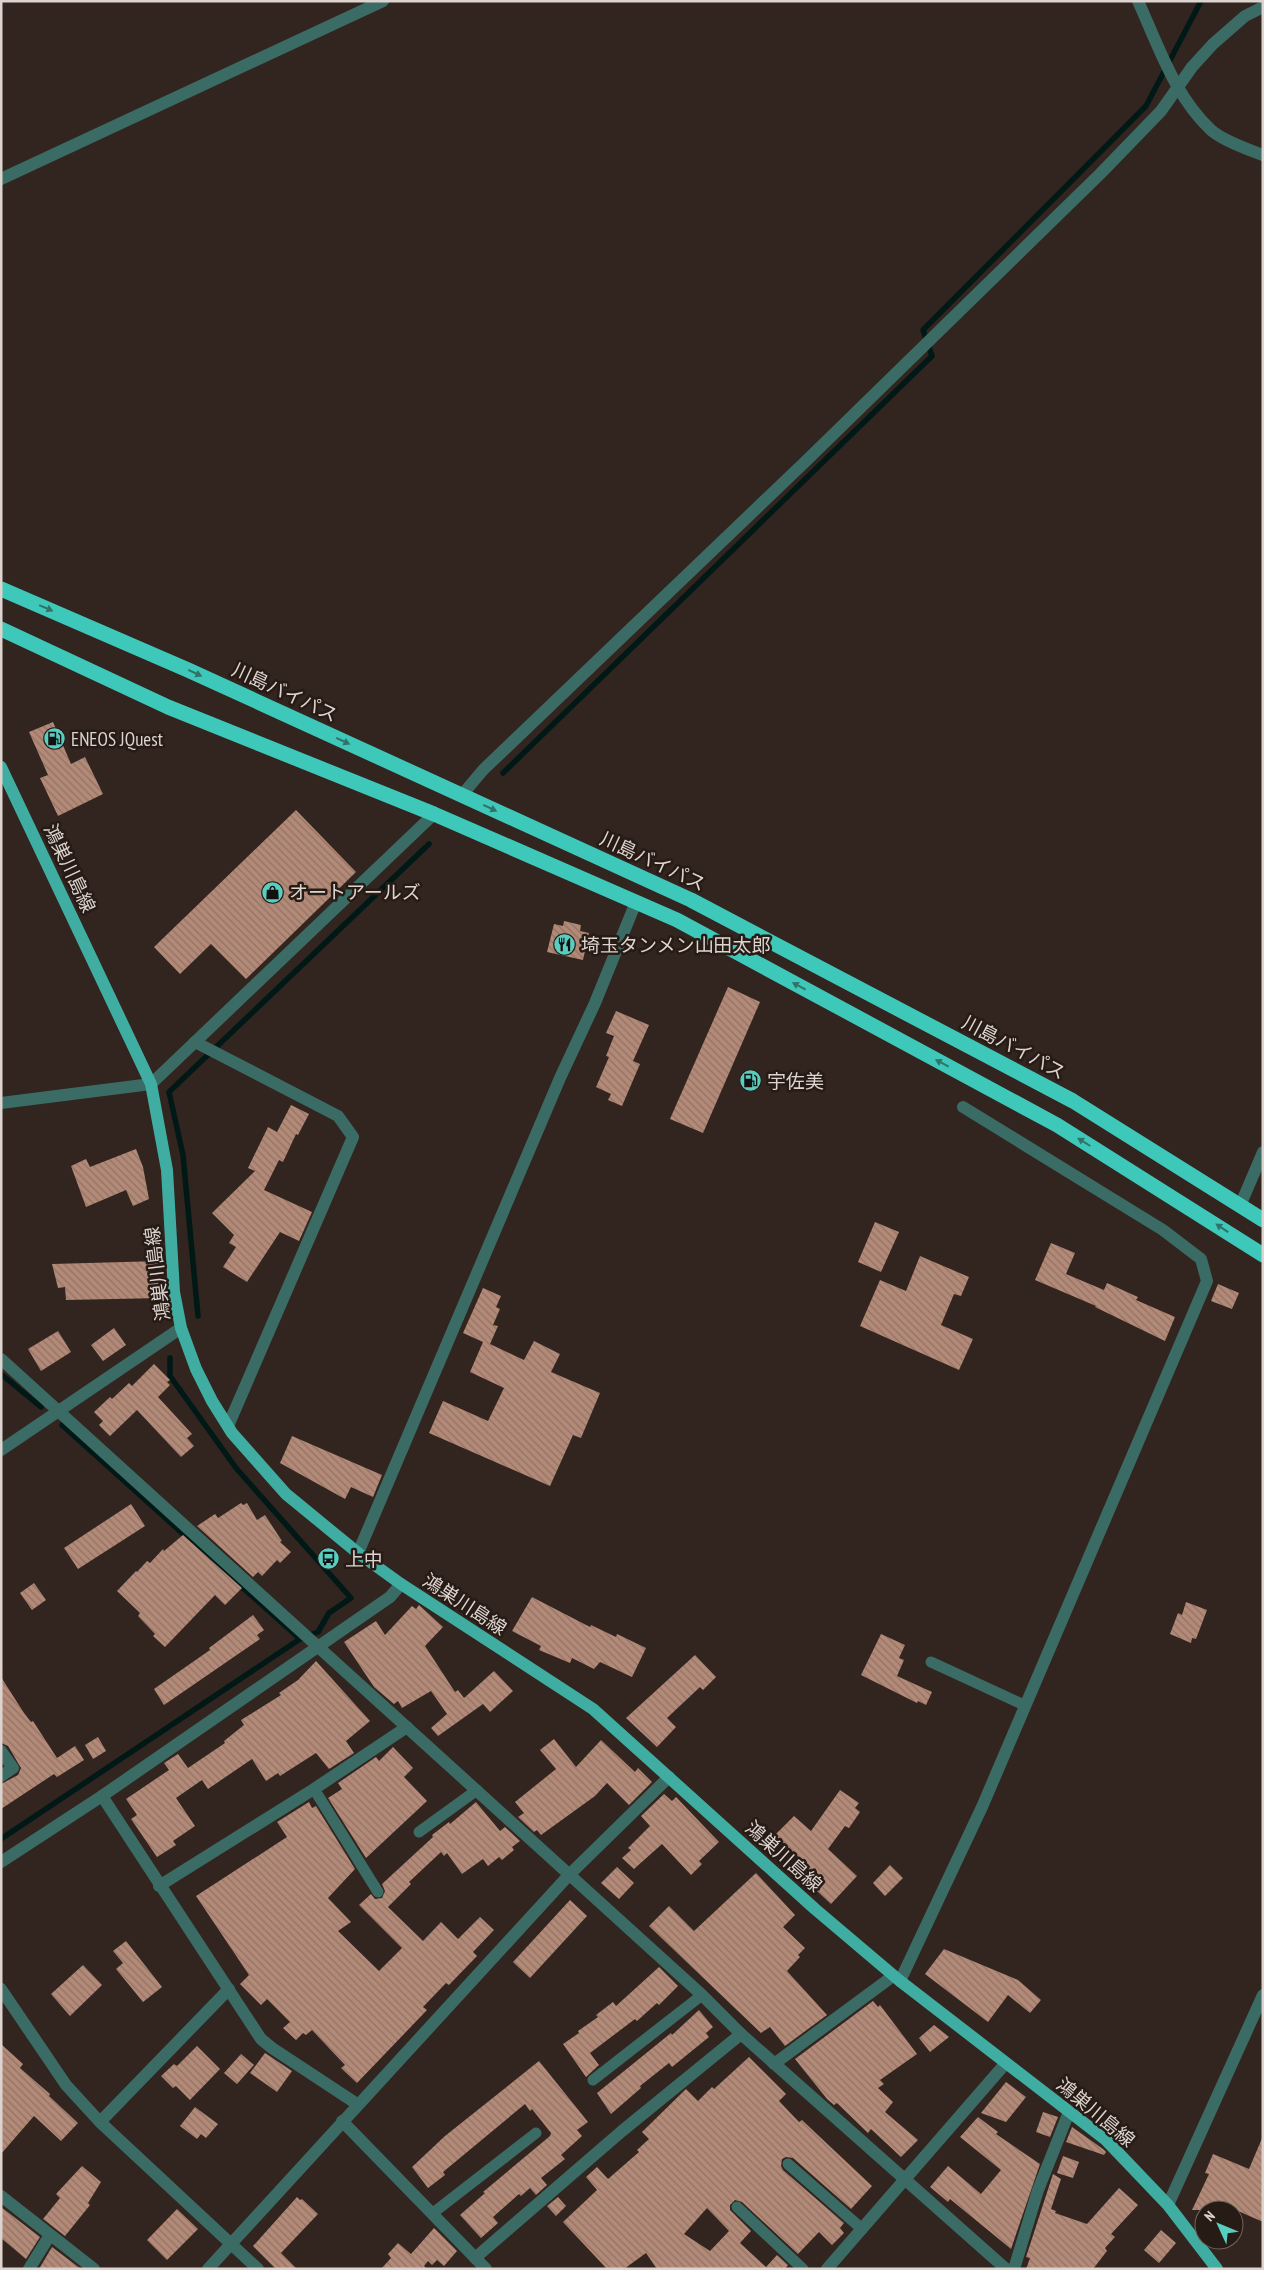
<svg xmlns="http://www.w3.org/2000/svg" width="1264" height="2270" viewBox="0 0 1264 2270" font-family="'PT Sans Narrow','Noto Sans JP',sans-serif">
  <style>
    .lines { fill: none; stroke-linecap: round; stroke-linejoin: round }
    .stream { stroke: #001916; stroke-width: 5.5 }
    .building { fill: url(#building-back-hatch); fill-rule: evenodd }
    .lane { stroke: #3b6b65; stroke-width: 11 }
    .street { stroke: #3b6b65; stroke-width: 12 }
    .primary { stroke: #40ada2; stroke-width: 12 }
    .highway { stroke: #3dc8ba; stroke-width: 15 }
    .oneway { fill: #327268 }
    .labels { text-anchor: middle; stroke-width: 5; stroke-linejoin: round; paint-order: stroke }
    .street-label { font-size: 19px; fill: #ddd4d0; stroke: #271b15 }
    .poi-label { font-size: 19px; fill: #ddd4d0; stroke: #271b15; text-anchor: start }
  </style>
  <defs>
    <pattern id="building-back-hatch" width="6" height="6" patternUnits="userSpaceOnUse" patternTransform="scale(1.25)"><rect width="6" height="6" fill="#b38977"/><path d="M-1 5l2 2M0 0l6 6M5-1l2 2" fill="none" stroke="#917366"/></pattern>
  </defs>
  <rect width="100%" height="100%" fill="#32241e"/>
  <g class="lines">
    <g class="stream">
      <path d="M503 773 932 356 923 330 1146 106 1201 1"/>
      <path d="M198 1316 183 1155 169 1092 429 844"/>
      <path d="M1 1374 41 1407"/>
      <path d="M62 1425 300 1639"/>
      <path d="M1 1839 300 1639 318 1632 329 1613 351 1598 236 1468 170 1376V1358"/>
    </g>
  </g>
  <g class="building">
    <path d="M53 722 71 764 85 757 103 794 58 816 40 778 48 775 29 732Z"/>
    <path d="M296 810 356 872 246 979 211 944 180 974 154 947Z"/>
    <path d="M564 921 581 925 580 931 589 933 583 960 547 952 554 924 563 926Z"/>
    <path d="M728 987 760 1002 703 1133 670 1119Z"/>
    <path d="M616 1011 649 1025 633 1061 640 1064 622 1106 608 1100 611 1094 596 1087 609 1057 606 1056 614 1036 606 1033Z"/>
    <path d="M291 1105 309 1114 298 1135 296 1134 283 1162 279 1160 264 1190 312 1212 299 1241 280 1232 247 1282 223 1267 236 1247 229 1243 234 1235 212 1213 255 1171 248 1168 268 1127 277 1132Z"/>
    <path d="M136 1149 143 1167 149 1199 133 1206 126 1190 86 1207 71 1166 86 1159 90 1167Z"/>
    <path d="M875 1222 899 1232 881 1272 858 1262Z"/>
    <path d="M1051 1243 1075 1253 1066 1274 1104 1290 1107 1283 1138 1297 1136 1300 1175 1317 1165 1341 1095 1307 1096 1306 1035 1280Z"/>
    <path d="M920 1256 969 1277 961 1296 954 1294 941 1325 973 1339 959 1370 860 1326 880 1280 906 1291Z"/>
    <path d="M160 1261 161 1298 66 1300 65 1287 58 1288 52 1264Z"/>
    <path d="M1218 1284 1239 1293 1232 1309 1211 1301Z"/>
    <path d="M483 1288 501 1296 496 1307 500 1309 493 1325 498 1326 490 1344 524 1360 534 1341 560 1354 551 1372 600 1393 581 1438 573 1435 550 1486 429 1433 443 1401 488 1421 504 1388 470 1372 483 1342 463 1333Z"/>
    <path d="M114 1328 126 1345 103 1361 91 1345Z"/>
    <path d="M58 1331 71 1352 41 1371 28 1349Z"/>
    <path d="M154 1364 170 1380 167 1382 170 1385 158 1397 192 1434 187 1438 194 1446 181 1457 137 1410 110 1436 99 1425 103 1421 94 1412 110 1397 112 1399 129 1383 132 1386Z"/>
    <path d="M292 1436 382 1475 373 1497 351 1487 345 1499 280 1463Z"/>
    <path d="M241 1503 243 1505 247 1503 257 1520 265 1515 282 1541 280 1542 291 1552 280 1563 277 1560 262 1576 258 1572 253 1577 197 1526 215 1514 218 1518Z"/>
    <path d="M131 1504 145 1526 78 1569 64 1548Z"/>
    <path d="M183 1535 242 1588 225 1605 215 1595 165 1647 153 1636 155 1634 138 1616 140 1613 117 1591 136 1571 137 1572 147 1561 150 1563 163 1549 164 1551Z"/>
    <path d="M34 1583 46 1600 32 1610 20 1593Z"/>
    <path d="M532 1597 590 1627 591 1625 616 1637 617 1634 646 1648 632 1677 600 1662 594 1669 572 1658 570 1663 539 1650 541 1646 512 1631Z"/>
    <path d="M1186 1602 1207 1610 1196 1639 1192 1638 1191 1643 1170 1634 1178 1613 1182 1615Z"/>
    <path d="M419 1605 443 1627 425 1646 455 1692 458 1690 464 1698 494 1671 513 1691 490 1712 483 1704 438 1736 431 1728 447 1714 431 1691 402 1708 398 1701 394 1704 374 1687 344 1642 376 1621 385 1635 412 1606 416 1609Z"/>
    <path d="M253 1615 264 1630 257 1635 260 1639 164 1705 154 1689 210 1650 209 1648Z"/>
    <path d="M881 1634 905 1645 899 1658 904 1660 897 1676 932 1692 926 1705 918 1701 917 1703 861 1675Z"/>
    <path d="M695 1655 716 1677 703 1690 700 1687 667 1718 676 1727 657 1747 626 1718Z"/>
    <path d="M316 1661 370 1721 346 1741 354 1753 329 1769 316 1753 280 1776 278 1773 266 1781 252 1759 208 1789 202 1780 176 1798 195 1826 173 1841 176 1845 157 1857 131 1819 137 1815 126 1799 169 1770 164 1763 178 1754 188 1768 225 1743 224 1741 244 1725 241 1720 281 1695 279 1693 298 1680Z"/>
    <path d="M1 1677 24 1713 31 1722 33 1721 57 1758 75 1746 84 1760 57 1777 54 1774 1 1809V1784L18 1775 21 1768 8 1746 1 1743Z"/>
    <path d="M98 1737 106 1751 93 1759 85 1745Z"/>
    <path d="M554 1739 576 1767 601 1740 635 1772 638 1768 652 1782 629 1805 607 1783 595 1796 541 1835 537 1830 534 1832 518 1817 524 1813 515 1802 556 1769 540 1750Z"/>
    <path d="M393 1747 413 1768 404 1777 427 1801 366 1858 328 1798 342 1789 338 1783 376 1757 379 1761Z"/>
    <path d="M840 1790 859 1803 855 1808 860 1812 849 1828 845 1826 828 1849 857 1876 831 1904 817 1891 819 1889 802 1872 808 1866 775 1835 794 1816 811 1831Z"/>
    <path d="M664 1794 672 1801 676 1797 719 1842 699 1861 702 1864 691 1875 662 1844 634 1869 622 1858 631 1850 628 1848 650 1826 641 1816Z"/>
    <path d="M309 1802 312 1808 316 1806 355 1869 328 1898 351 1922 338 1931 379 1971 402 1948 359 1905 371 1894 375 1899 382 1898 385 1891 382 1884 433 1837 432 1835 449 1822 450 1824 476 1802 500 1831 505 1827 520 1841 512 1847 514 1850 502 1860 499 1857 488 1866 483 1859 462 1874 447 1853 444 1856 441 1852 409 1882 411 1884 388 1907 423 1941 441 1922 458 1939 480 1917 494 1930 473 1952 477 1956 449 1985 446 1983 423 2007 427 2010 357 2083 341 2068 345 2065 312 2030 306 2035 303 2033 296 2040 283 2028 290 2022 267 1999 261 2005 240 1984 249 1975 196 1896 287 1837 277 1822Z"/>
    <path d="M890 1865 903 1878 885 1896 873 1883Z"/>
    <path d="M617 1867 634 1883 619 1899 601 1883Z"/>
    <path d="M756 1873 795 1915 783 1927 805 1948 798 1955 800 1957 787 1971 827 2015 785 2046 770 2027 761 2033 649 1926 669 1906 694 1931Z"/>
    <path d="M570 1900 587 1916 530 1978 513 1962Z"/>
    <path d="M126 1941 162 1987 143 2002 116 1969 123 1963 113 1951Z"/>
    <path d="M944 1949 1018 1980 1041 2000 1030 2013 1008 1995 988 2022 925 1974Z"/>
    <path d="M83 1965 102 1985 70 2016 51 1994Z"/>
    <path d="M659 1967 678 1986 659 2005 657 2003 637 2021 635 2019 590 2053 599 2065 586 2077 563 2044 579 2033 578 2031 598 2017 596 2015 613 2002 616 2006Z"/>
    <path d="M873 2001 878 2007 880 2005 917 2054 880 2080 884 2084 878 2088 893 2102 885 2112 918 2140 901 2157 871 2129 868 2133 837 2103 834 2105 827 2099 795 2059Z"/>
    <path d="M699 2010 713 2027 706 2033 709 2037 672 2067 669 2063 640 2086 641 2088 611 2114 597 2093 671 2033 672 2035Z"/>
    <path d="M934 2025 949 2037 930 2052 919 2038Z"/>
    <path d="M1 2044 23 2064 20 2068 50 2094 49 2096 78 2123 61 2141 34 2116 1 2154Z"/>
    <path d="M197 2046 220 2069 190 2100 176 2086 173 2088 161 2076 174 2064 177 2066Z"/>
    <path d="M265 2053 292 2071 277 2092 250 2073Z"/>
    <path d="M241 2054 254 2065 237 2084 224 2073Z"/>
    <path d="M749 2057 786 2094 779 2101 799 2122 802 2120 872 2186 851 2209 793 2158 786 2157 782 2159 781 2166 783 2170 844 2223 840 2228 844 2233 832 2245 819 2232 798 2254 742 2202 735 2200 730 2205V2210L751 2231 740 2243 766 2267 777 2255 788 2265 785 2269H657L646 2253 624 2269H607L563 2222 597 2190 586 2177 597 2167 608 2179 639 2152 637 2150 649 2139 642 2132 686 2089 698 2101 712 2087 714 2089ZM707 2208 729 2231 710 2251 684 2234Z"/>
    <path d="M539 2061 588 2122 577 2130 582 2136 561 2155 565 2159 541 2178 547 2185 536 2195 530 2188 521 2196 519 2194 493 2217 498 2223 481 2238 460 2215 485 2193 483 2192 550 2136 551 2133 532 2109 530 2111 525 2104 443 2172 445 2175 428 2188 412 2167 445 2136Z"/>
    <path d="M1006 2082 1026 2097 1006 2122 981 2113Z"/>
    <path d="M195 2107 218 2124 206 2138 201 2134 197 2139 180 2126Z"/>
    <path d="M1043 2112 1058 2117 1050 2137 1036 2132Z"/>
    <path d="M978 2117 998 2132 996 2134 1040 2164 1011 2249 950 2199 948 2202 930 2187 948 2166 981 2194 1001 2170 960 2137Z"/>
    <path d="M1072 2127 1103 2149 1106 2152 1104 2155 1066 2142Z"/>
    <path d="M1263 2136V2222L1220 2203 1217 2210H1192L1209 2174 1205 2173 1213 2154 1249 2169Z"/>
    <path d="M1063 2156 1079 2162 1073 2178 1057 2173Z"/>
    <path d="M82 2166 101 2182 88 2203 90 2205 65 2236 43 2219 60 2198 56 2194Z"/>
    <path d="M1053 2174 1061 2179 1051 2209 1056 2211 1055 2213 1087 2224 1119 2188 1138 2205 1111 2234 1115 2237 1105 2248 1107 2251 1093 2269H1026L1030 2258 1026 2257Z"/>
    <path d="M297 2197 300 2200 302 2199 318 2214 281 2253 297 2269H276L253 2246Z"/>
    <path d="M558 2197 566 2206 556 2216 547 2206Z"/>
    <path d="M1 2207 40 2237 26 2259 1 2238Z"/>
    <path d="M177 2209 198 2229 167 2260 147 2240Z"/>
    <path d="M434 2228 457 2251 444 2266 437 2260 432 2265 428 2261 424 2266 427 2269H381L391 2258 388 2254 398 2243 411 2254Z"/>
    <path d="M1161 2230 1176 2243 1159 2263 1144 2250Z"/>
    <path d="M52 2247 81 2269H39Z"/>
  </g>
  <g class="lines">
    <g class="lane">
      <path d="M931 1662 1024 1705"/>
      <path d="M314 1789 378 1892"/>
      <path d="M419 1832 477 1790"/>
      <path d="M593 2080 702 1995"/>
      <path d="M788 2164 862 2229"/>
      <path d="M737 2207 803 2269"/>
      <path d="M433 2213 536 2133"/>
    </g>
    <g class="street">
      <path d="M1138 1C1158 45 1175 97 1211 130 1222 140 1249 150 1263 155"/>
      <path d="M1 179 383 1"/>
      <path d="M462 795 483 770 807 460 1100 174 1161 111 1192 67 1213 44 1245 16 1263 7"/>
      <path d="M195 1042 338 1116 353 1137 228 1426"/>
      <path d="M1 1103 151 1084 434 814"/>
      <path d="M1240 1206 1263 1152"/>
      <path d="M1 1359 702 1995 741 2034 1006 2269"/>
      <path d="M1 1450 181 1328"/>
      <path d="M358 1553 560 1078 595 1003 636 902"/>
      <path d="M1 1751 13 1768 1 1776"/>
      <path d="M102 1796 261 2039 272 2048 357 2104"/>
      <path d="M1 1862 102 1796 390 1597 401 1584"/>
      <path d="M159 1886 314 1789 407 1727"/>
      <path d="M900 1981 982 1807 1207 1281 1201 1259 1163 1230 963 1107"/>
      <path d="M1 1989 66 2085 100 2122 258 2269"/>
      <path d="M774 2064 893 1976"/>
      <path d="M342 2121 486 2269"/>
      <path d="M100 2122 229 1989"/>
      <path d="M1 2196 94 2269"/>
      <path d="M1168 2205 1263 1995"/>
      <path d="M475 2258 622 2131 741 2034"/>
      <path d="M29 2269 50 2235"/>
      <path d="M208 2269 569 1875 669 1777"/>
      <path d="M827 2269 1005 2064"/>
      <path d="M1014 2269 1038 2190 1069 2112"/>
    </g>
    <path class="primary" d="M1 767 151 1084 167 1170 174 1292 181 1328 196 1369 212 1401 232 1433 286 1494 358 1553 401 1584 593 1709 815 1909 900 1981 1106 2140 1168 2205 1217 2269"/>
    <g class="highway">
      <path d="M1 589 188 670 691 900 1073 1101 1263 1220"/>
      <path d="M1 629 168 707 434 814 677 920 1057 1125 1263 1255"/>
    </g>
  </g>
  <defs><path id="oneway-solid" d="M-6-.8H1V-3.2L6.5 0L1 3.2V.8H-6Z" transform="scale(1.25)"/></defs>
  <g class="oneway">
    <use href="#oneway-solid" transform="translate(46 608) rotate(23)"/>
    <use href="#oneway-solid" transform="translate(195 673) rotate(25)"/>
    <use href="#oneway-solid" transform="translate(343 741) rotate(25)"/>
    <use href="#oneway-solid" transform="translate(490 808) rotate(25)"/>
    <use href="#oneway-solid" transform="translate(799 986) rotate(-152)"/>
    <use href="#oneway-solid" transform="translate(942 1063) rotate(-152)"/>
    <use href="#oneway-solid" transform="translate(1084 1142) rotate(-148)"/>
    <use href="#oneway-solid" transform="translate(1222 1228) rotate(-146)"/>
  </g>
  <defs>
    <symbol id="fuel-disc" viewBox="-11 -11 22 22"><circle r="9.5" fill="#58cec0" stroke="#271b15"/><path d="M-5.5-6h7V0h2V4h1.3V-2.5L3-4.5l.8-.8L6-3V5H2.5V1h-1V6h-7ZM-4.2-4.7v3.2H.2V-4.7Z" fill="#111"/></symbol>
    <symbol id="shop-disc" viewBox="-11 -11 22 22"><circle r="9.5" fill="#58cec0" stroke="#271b15"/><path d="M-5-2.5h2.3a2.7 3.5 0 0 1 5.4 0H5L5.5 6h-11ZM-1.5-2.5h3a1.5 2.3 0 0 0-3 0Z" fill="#111"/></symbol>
    <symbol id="restaurant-disc" viewBox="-11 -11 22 22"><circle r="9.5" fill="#58cec0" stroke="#271b15"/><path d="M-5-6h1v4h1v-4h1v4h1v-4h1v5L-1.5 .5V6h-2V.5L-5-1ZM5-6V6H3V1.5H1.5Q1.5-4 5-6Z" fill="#111"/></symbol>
    <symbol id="bus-disc" viewBox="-11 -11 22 22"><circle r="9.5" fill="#58cec0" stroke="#271b15"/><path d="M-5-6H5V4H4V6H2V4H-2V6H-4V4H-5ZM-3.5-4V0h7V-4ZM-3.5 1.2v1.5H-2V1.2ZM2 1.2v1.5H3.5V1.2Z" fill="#111"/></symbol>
  </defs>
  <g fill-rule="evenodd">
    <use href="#fuel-disc" x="42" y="726" width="25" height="25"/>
    <use href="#shop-disc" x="260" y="880" width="25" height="25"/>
    <use href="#restaurant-disc" x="552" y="932" width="25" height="25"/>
    <use href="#fuel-disc" x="738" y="1068" width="25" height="25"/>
    <use href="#bus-disc" x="316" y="1546" width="25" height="25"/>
  </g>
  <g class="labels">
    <g class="street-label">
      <text transform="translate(285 692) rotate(25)" y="7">川島バイパス</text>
      <text transform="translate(653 861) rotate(25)" y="7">川島バイパス</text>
      <text transform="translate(70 868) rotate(65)" y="7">鴻巣川島線</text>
      <text transform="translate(1014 1047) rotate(28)" y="7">川島バイパス</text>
      <text transform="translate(157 1274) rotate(-97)" y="7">鴻巣川島線</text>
      <text transform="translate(465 1604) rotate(33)" y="7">鴻巣川島線</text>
      <text transform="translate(784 1856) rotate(42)" y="7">鴻巣川島線</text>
      <text transform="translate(1096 2112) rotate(40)" y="7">鴻巣川島線</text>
    </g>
    <g class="poi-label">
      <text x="71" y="746">ENEOS JQuest</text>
      <text x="289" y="899">オートアールズ</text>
      <text x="581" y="952">埼玉タンメン山田太郎</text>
      <text x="767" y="1088">宇佐美</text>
      <text x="345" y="1566">上中</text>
    </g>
  </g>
  <rect width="1264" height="2270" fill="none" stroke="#ddd4d0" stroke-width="5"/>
  <g transform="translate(1219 2225) rotate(314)"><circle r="24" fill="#271b15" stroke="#706560"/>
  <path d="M0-4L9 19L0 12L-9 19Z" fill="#58cec0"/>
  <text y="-8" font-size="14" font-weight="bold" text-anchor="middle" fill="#ddd4d0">N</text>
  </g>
</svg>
